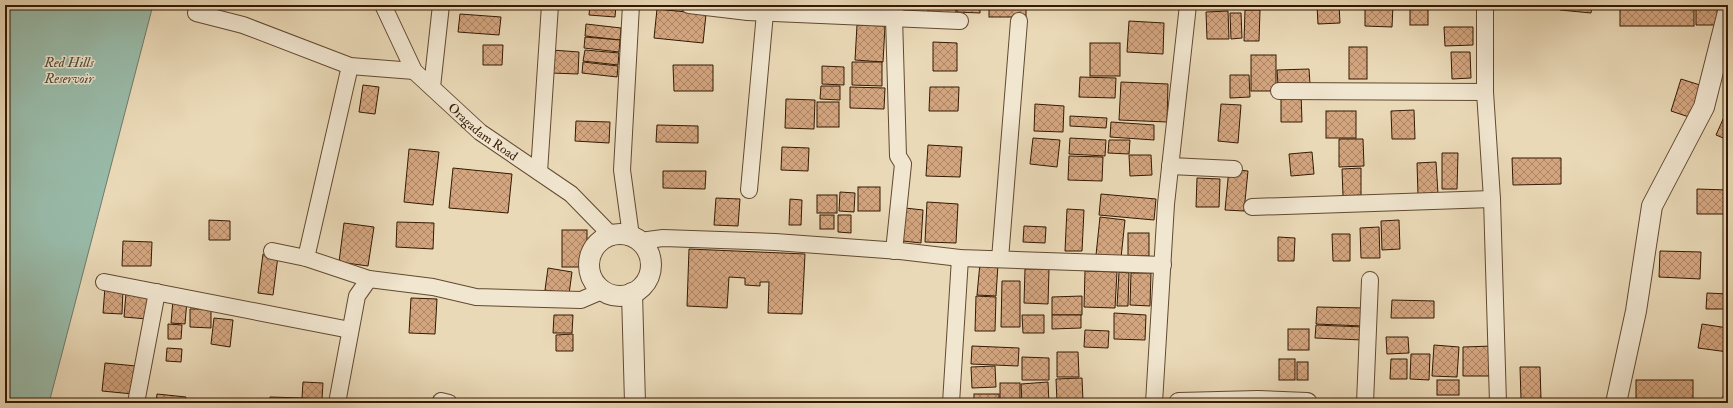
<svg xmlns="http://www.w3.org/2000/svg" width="1733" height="408" viewBox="0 0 1733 408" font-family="'IM FELL Double Pica',serif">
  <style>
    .water { fill: #99bba9; stroke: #717a67 }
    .building { fill: url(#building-cross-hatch); stroke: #341903 }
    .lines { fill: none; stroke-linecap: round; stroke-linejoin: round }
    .minor-casing { stroke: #624930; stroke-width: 18 }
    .tertiary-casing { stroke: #624930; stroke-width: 22 }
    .minor { stroke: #f1e6d0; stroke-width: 16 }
    .tertiary { stroke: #f1e6d0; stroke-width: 20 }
    .labels { text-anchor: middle; stroke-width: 3; stroke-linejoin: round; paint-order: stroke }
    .street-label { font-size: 13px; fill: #341903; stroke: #f1e6d0 }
    .water-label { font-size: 14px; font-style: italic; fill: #524a35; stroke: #f1e6d0 }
  </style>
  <defs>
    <pattern id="building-cross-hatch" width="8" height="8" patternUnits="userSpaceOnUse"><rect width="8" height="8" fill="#d4a680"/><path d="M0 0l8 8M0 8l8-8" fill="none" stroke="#ad8667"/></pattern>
  </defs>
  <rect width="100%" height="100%" fill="#ead9b7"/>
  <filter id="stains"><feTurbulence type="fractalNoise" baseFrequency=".005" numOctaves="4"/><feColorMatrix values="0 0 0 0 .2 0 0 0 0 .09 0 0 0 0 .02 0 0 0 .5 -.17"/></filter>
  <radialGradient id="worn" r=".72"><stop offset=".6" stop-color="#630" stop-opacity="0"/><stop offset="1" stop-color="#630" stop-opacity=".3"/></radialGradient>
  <path class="water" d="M5 5H153L49 403H5Z"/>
  <g class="building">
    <path d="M552 5H569V8L551 7Z"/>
    <rect x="571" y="5" width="15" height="4"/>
    <path d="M590 5H616L615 17 589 15Z"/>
    <rect x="928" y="5" width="28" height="9"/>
    <path d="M957 5H980V13L957 12Z"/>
    <rect x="989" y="5" width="37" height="12"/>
    <rect x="1260" y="5" width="20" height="3"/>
    <path d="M1317 5H1339L1340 23 1318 24Z"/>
    <path d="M1365 5H1393L1392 27 1365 26Z"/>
    <rect x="1410" y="5" width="18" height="20"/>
    <path d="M1560 5H1592L1591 13 1560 10Z"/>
    <rect x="1620" y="5" width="74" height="21"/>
    <path d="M1696 5H1717L1718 25H1696Z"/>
    <path d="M657 9 706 14 703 43 654 38Z"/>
    <path d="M1245 10H1260L1259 41H1244Z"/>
    <path d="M1228 11 1229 39H1207L1206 12Z"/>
    <path d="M1230 13H1241L1242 38 1231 39Z"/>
    <path d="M460 14 501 17 499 35 458 32Z"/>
    <path d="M1129 21 1164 23 1163 54 1127 52Z"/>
    <path d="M586 24 621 28 620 40 585 36Z"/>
    <path d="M857 25 885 26 883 62 855 60Z"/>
    <path d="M1444 27H1473V45L1445 46Z"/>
    <path d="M585 37 620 40 619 52 584 48Z"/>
    <path d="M933 42 957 43V71H933Z"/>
    <rect x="1090" y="43" width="30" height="33"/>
    <path d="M483 45H503L502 65H483Z"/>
    <rect x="1349" y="47" width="18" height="32"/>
    <path d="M552 50 579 52 578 74 551 73Z"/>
    <path d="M585 50 619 53 618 65 583 61Z"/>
    <path d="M1451 52H1470L1471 78 1452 79Z"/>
    <rect x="1251" y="55" width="25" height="36"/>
    <path d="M583 62 618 66 617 77 582 73Z"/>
    <path d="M852 62H882V86L852 85Z"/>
    <path d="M673 65H713V91H674Z"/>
    <path d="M822 66 844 67V85L822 84Z"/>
    <path d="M1309 69 1310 84 1278 85 1277 70Z"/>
    <path d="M1230 75H1249L1250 97 1230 98Z"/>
    <path d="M1080 77 1116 78 1115 98 1079 97Z"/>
    <path d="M1681 79 1703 86 1692 118 1671 111Z"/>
    <path d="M1121 82 1168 84 1167 122 1119 120Z"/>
    <path d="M363 85 379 87 375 114 359 112Z"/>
    <path d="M821 86H840V100L820 99Z"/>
    <path d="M850 87 885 88 884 109 850 108Z"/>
    <path d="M930 87H959L958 111H929Z"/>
    <path d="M1301 93 1302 122H1281V94Z"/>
    <path d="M786 99 815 100 814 129 785 128Z"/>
    <rect x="817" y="102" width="22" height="25"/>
    <path d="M1035 104 1064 106 1063 132 1034 131Z"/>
    <path d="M1221 104 1241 105 1238 143 1218 141Z"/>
    <path d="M1728 108V140L1716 135Z"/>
    <path d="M1414 110 1415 139H1392L1391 111Z"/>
    <rect x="1326" y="111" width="30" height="27"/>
    <path d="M1070 116 1107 118 1106 128 1070 126Z"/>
    <path d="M576 121 610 122 609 143 575 141Z"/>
    <path d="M1111 122 1154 125V140L1110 137Z"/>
    <path d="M657 125 698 126V143L656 142Z"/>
    <path d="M1033 138 1060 140 1057 167 1030 164Z"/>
    <path d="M1070 138 1106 140 1105 156 1069 154Z"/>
    <path d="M1339 139H1363L1364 166 1339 167Z"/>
    <path d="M1109 140H1130L1129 154 1108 153Z"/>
    <path d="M928 145 962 147 960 177 926 176Z"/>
    <path d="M782 147 809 148 808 171 781 170Z"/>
    <path d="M409 149 439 152 433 205 404 202Z"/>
    <path d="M1312 152 1314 174 1291 176 1289 154Z"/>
    <path d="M1442 153H1458L1457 189H1442Z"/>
    <path d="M1129 155H1151L1152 175 1130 176Z"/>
    <path d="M1069 156 1103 157 1102 181 1068 180Z"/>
    <path d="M1512 158H1561V184L1513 185Z"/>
    <path d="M1436 162 1438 194 1418 195 1417 163Z"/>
    <path d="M453 168 512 174 508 213 449 208Z"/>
    <path d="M1361 168V195L1343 196 1342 169Z"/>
    <path d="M1229 169 1248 171 1244 211 1225 210Z"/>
    <path d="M663 171H706L705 189 663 188Z"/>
    <path d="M1197 178 1220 179 1219 207H1196Z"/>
    <rect x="858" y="187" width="22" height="24"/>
    <path d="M1697 189 1728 190V214H1697Z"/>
    <path d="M840 192 855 193 854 212 839 211Z"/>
    <path d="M1101 194 1156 199 1154 220 1099 215Z"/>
    <rect x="817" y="195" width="20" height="18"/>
    <path d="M716 198 740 199 738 226 714 225Z"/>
    <path d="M790 199 802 200 801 225H789Z"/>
    <path d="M927 202 958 204 956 243 925 242Z"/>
    <path d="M905 208 923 210 921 243 903 241Z"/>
    <path d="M1067 209 1084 210 1082 251H1065Z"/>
    <rect x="820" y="215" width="14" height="14"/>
    <path d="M838 215H851V233L838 232Z"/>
    <path d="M1100 217 1125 220 1121 258 1096 255Z"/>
    <path d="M209 220 230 221V240H209Z"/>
    <path d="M1399 220 1400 249 1382 250 1381 221Z"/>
    <path d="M397 222 434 223 433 249 396 247Z"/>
    <path d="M344 223 374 227 368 266 339 262Z"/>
    <path d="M1024 226 1046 227 1045 243 1023 242Z"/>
    <path d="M1379 227 1380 258H1361L1360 228Z"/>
    <rect x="562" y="230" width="25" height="37"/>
    <rect x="1128" y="233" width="21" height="23"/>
    <path d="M1332 234H1350V261H1333Z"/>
    <path d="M1278 237 1295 238 1294 261H1278Z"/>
    <path d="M123 241 152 242 151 266H122Z"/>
    <path d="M689 249 805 254 802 314 768 313 769 282H760V286L745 285V278L729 277 727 308 687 306Z"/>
    <path d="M1660 251 1701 252 1700 279 1659 277Z"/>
    <path d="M263 254 278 256 273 295 258 293Z"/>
    <path d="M980 263 998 264 996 296 977 295Z"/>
    <path d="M548 268 572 272 569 294 545 290Z"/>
    <path d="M1025 269H1049L1048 304 1024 303Z"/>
    <path d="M1085 271 1117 272 1115 308 1084 307Z"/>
    <path d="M1119 272 1129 273 1128 306H1117Z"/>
    <path d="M1131 273H1151L1150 306 1130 305Z"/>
    <path d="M1002 281H1020V327H1001Z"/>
    <path d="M105 287 123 288 122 314 103 313Z"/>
    <path d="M126 293 149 295 147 319 124 317Z"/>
    <path d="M1707 293 1728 294 1727 309H1706Z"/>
    <path d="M976 296 996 297 995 331H975Z"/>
    <path d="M1082 296V315H1052V297Z"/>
    <path d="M411 298 437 299 435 334 409 333Z"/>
    <path d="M173 300H187L185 324 171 323Z"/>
    <path d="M1392 300 1434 301V318H1391Z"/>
    <path d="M1317 307 1364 308 1363 326 1316 324Z"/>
    <path d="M190 309H211V328L190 327Z"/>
    <path d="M1114 313 1146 315 1145 340 1114 339Z"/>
    <path d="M554 315H573L572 333H553Z"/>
    <path d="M1022 315H1044V333H1023Z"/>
    <path d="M1052 315H1081V328L1052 329Z"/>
    <path d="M214 318 233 320 230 347 211 344Z"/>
    <path d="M168 324 182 325 181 339H168Z"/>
    <path d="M1702 324 1728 328V352L1698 348Z"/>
    <path d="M1316 325 1363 327V340L1315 338Z"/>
    <rect x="1288" y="329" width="21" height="21"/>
    <path d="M1085 330 1109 331 1108 348 1084 347Z"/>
    <path d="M573 334V351H556V335Z"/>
    <path d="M1386 337H1408L1409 353 1387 354Z"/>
    <path d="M1434 345 1459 347 1457 377 1432 376Z"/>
    <path d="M972 346 1019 348 1018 366 971 364Z"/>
    <path d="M1493 346V376H1463V347Z"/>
    <path d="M167 348 182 349 181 362 166 361Z"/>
    <path d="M1057 352H1078L1079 377H1057Z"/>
    <path d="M1411 354H1430L1429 380 1410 379Z"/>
    <path d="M1022 357 1049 358V380H1022Z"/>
    <rect x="1279" y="359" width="16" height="21"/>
    <path d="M1391 359H1407V379H1390Z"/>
    <rect x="1297" y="362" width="11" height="18"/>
    <path d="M105 363 136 366 133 394 102 391Z"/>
    <path d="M995 366 996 387 972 388 971 367Z"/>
    <path d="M1520 367H1540L1541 399H1521Z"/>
    <path d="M1082 378 1083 401 1057 402 1056 379Z"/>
    <rect x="1437" y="380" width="22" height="15"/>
    <rect x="1636" y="380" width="57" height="23"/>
    <path d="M303 382 323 383 322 399 302 398Z"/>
    <path d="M1048 382 1049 403H1022L1021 384Z"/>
    <rect x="1000" y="383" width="20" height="20"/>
    <path d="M157 394 186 397 185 403H156Z"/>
    <rect x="974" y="394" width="25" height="9"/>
    <rect x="1723" y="396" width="5" height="7"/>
    <path d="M270 397 302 398V403H270Z"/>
  </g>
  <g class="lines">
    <defs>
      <g id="minor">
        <path id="s1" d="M383 5 414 71 480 132 571 194 611 235"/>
        <path d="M689 5 748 12"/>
        <path d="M748 5V12L960 21"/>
        <path d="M1485 5V92L1492 199 1498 403"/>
        <path d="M196 13 243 25 350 66 414 71"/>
        <path d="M432 87 441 5"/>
        <path d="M1279 91 1485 92"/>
        <path d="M1170 166 1234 169"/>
        <path d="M539 172 550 5"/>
        <path d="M749 190 765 13"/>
        <path d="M1252 207 1492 199"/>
        <path d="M631 236 622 170 631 5"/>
        <path d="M640 241 663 238 775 242 900 251 960 258 1163 265"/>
        <path d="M272 251 306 258 369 279 433 287 476 297 581 300 602 291"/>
        <path d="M894 251 903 164 898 156 894 17 896 5"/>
        <path d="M306 258 350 66"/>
        <path d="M1000 259 1019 21"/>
        <path d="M104 282 350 330"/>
        <path d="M441 401 449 403"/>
        <path d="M136 403 157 292"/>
        <path d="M337 403 357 296 369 279"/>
        <path d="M951 403 960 258"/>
        <path d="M1154 403 1166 204 1188 5"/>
        <path d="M1365 403 1370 280"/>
      </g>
      <g id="tertiary">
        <circle cx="620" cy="265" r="31"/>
        <path d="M632 293 635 403"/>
        <path d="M1179 403 1258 401 1307 403"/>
        <path d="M1616 403 1636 311 1652 206 1704 107 1728 12"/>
      </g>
    </defs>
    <use href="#minor" class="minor-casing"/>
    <use href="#tertiary" class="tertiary-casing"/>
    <use href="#minor" class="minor"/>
    <use href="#tertiary" class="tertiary"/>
  </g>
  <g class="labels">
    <g class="street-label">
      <text dy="5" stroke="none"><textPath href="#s1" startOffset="165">Oragadam Road</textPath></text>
    </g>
    <g class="water-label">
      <text x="69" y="67">Red Hills<tspan x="69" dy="16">Reservoir</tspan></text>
    </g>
  </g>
  <rect width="1733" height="408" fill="none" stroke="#ead9b7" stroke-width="20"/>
  <rect x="6" y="6" width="1721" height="396" fill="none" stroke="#341903" stroke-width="2"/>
  <rect x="10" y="10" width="1713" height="388" fill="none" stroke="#341903"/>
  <rect width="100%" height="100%" filter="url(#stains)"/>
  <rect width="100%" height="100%" fill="url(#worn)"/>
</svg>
